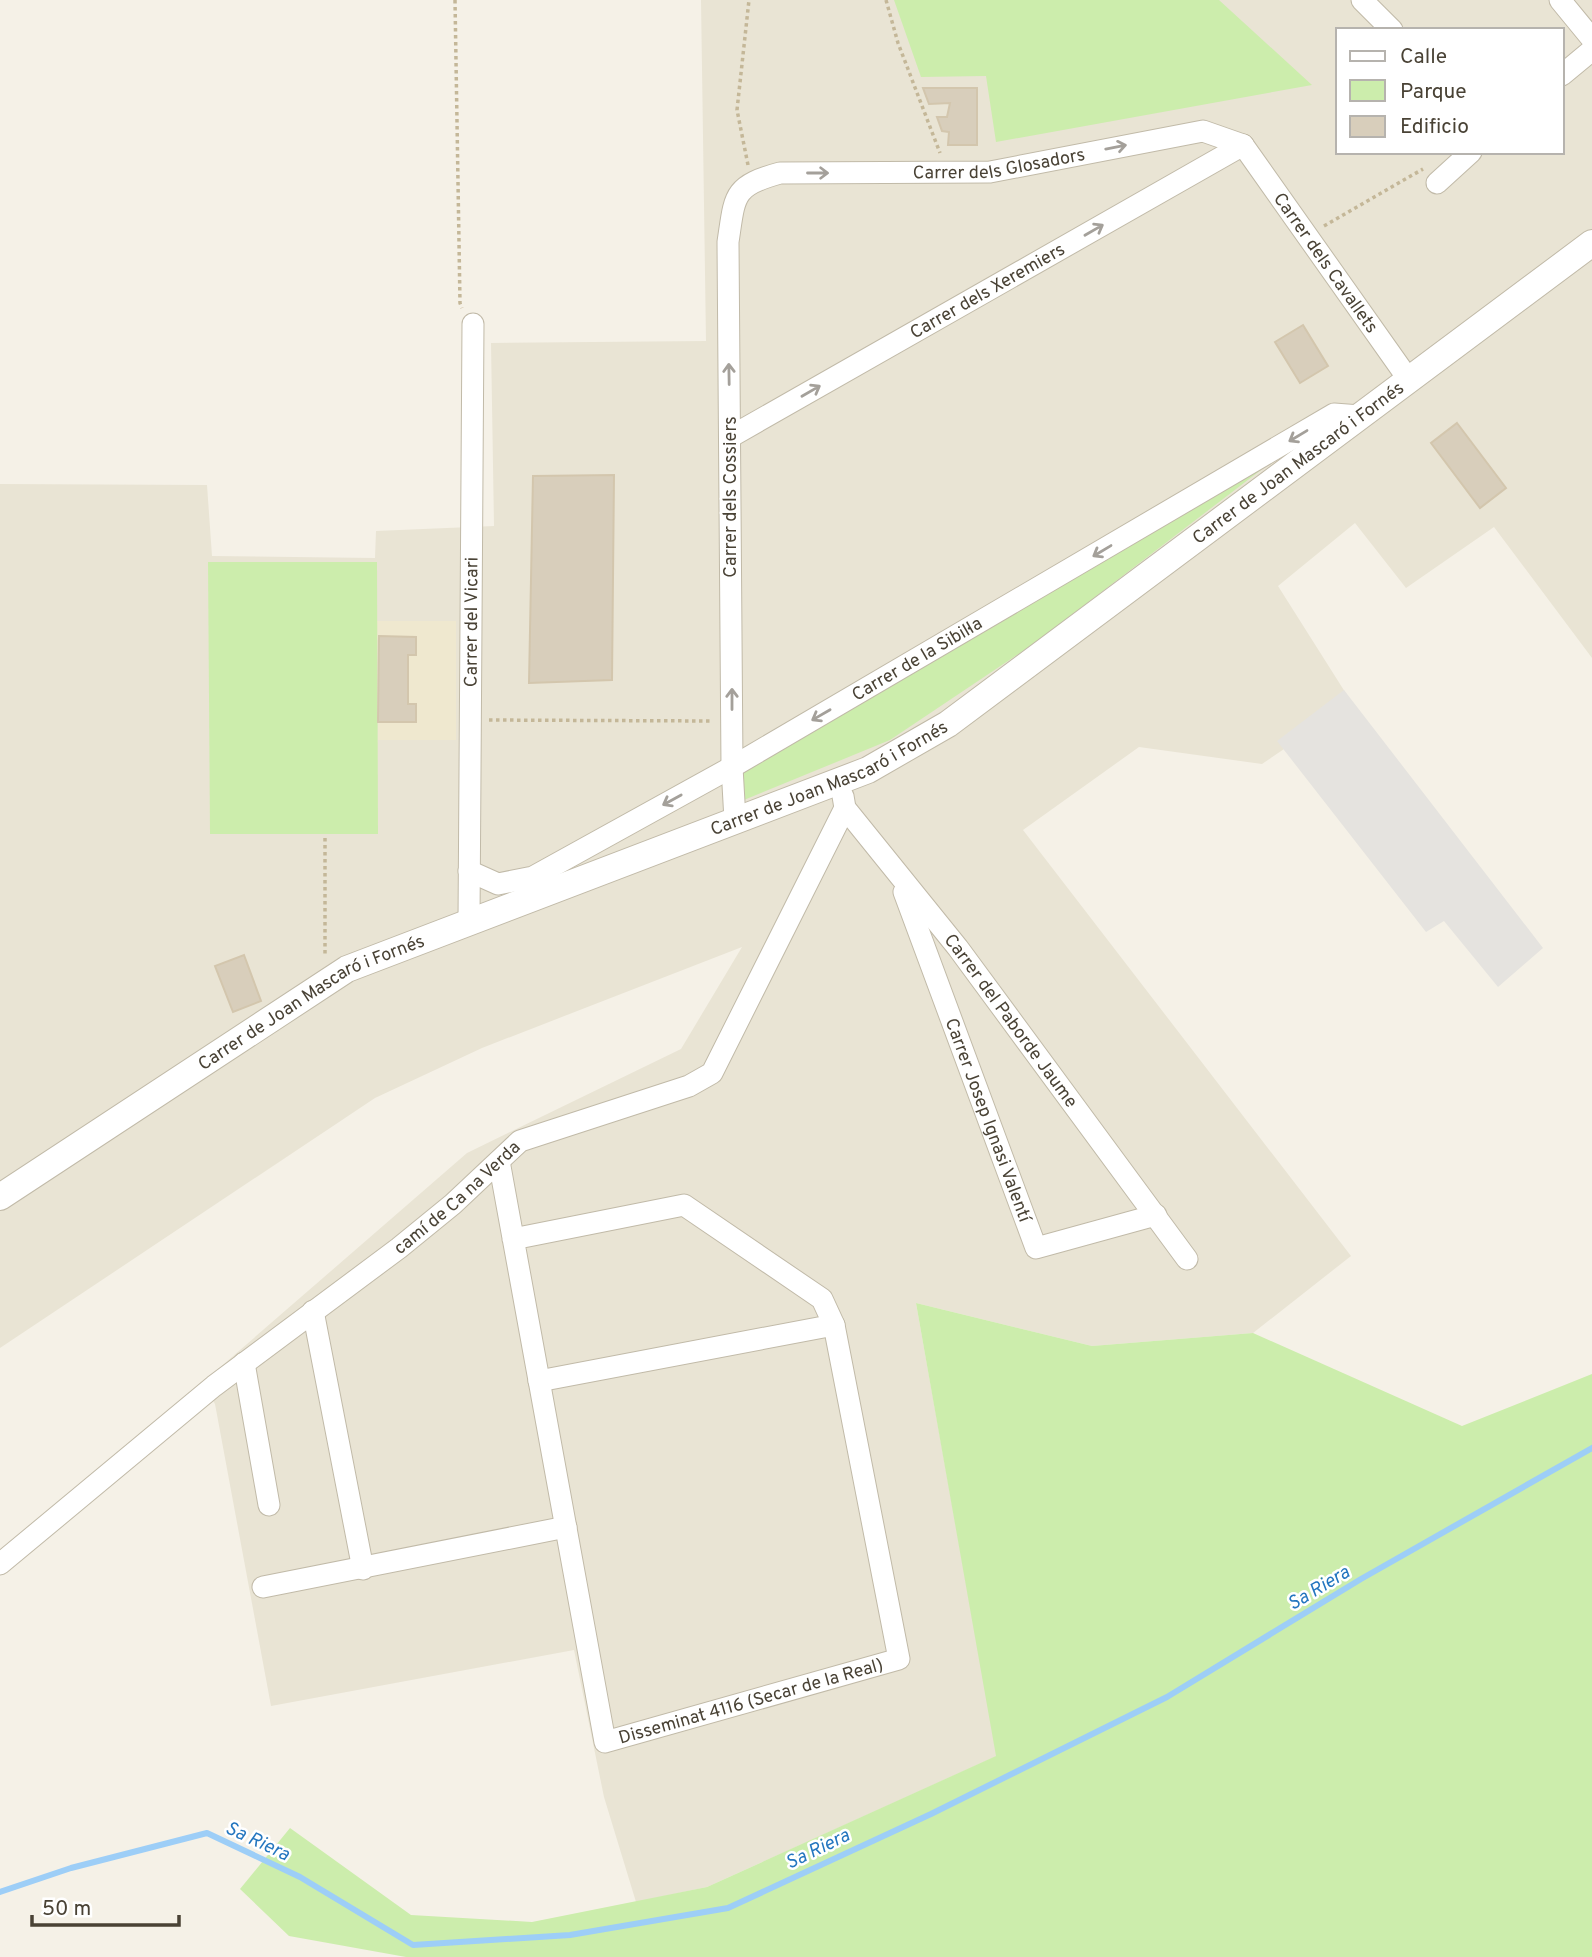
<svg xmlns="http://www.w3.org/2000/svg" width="1592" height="1957" viewBox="0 0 1592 1957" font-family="Overpass,sans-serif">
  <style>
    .residential { fill: #e9e4d4; fill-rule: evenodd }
    .education { fill: #efe8cf }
    .green { fill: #ccedac }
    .parking { fill: #e5e3df }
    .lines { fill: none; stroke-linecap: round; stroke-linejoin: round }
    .stream { stroke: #9dcef7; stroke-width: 6 }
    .building { fill: #d8cebb; stroke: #d3c6ad; stroke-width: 2 }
    .minor-casing { stroke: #c1baa8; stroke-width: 23 }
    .tertiary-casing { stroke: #c1baa8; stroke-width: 28 }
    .path { stroke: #c4b798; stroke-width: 3.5; stroke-dasharray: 3.5 3.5; stroke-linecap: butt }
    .minor { stroke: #fff; stroke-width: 21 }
    .tertiary { stroke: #fff; stroke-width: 26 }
    .oneway { stroke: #a4a09a }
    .labels { text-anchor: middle; stroke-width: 5; stroke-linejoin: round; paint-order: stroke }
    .street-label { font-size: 18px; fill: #494235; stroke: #fff }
    .water-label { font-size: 19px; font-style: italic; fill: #2476bf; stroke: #fff }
  </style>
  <rect width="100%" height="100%" fill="#f5f1e7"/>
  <path class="residential" d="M701 0H1592V658L1494 527 1406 588 1355 523 1278 586 1352 703 1262 764 1139 747 1023 830 1351 1256 1253 1333 1092 1346 916 1303 997 1756 707 1887 636 1902 604 1797 574 1650 271 1706 215 1404 202 1383 467 1153 681 1049 742 947 482 1048 375 1098 0 1348V484L207 485 212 556 375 558 376 531 494 526 491 343 706 341ZM1338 30H1562V152H1338Z"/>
  <path class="education" d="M377 621H456V740H378Z"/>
  <g class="green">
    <path d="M894 0H1219L1312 85 996 142 986 76 921 77Z"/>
    <path d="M1287 450 1035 643 890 740 739 802V769Z"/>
    <path d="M208 562H377L378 834H210Z"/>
    <path d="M916 1303 1092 1346 1253 1333 1462 1426 1592 1374V1957H406L289 1936 240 1889 290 1828 411 1915 532 1922 707 1887 996 1756Z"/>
  </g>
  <path class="parking" d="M1344 690 1543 948 1498 987 1444 921 1426 932 1277 741Z"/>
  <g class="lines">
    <path class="stream" d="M0 1892 71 1868 207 1833 300 1877 413 1945 570 1935 728 1908 931 1814 1167 1697 1361 1579 1592 1448"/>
  </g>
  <g class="building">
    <path d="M923 88H977V145H948L949 132 942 131 937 117H947L950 103 929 104Z"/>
    <path d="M1303 325 1328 366 1300 383 1275 342Z"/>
    <path d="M1457 423 1506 488 1480 508 1431 443Z"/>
    <path d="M614 475 612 680 529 683 533 476Z"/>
    <path d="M379 636 416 637V655H408V704H416V722H378Z"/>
    <path d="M244 955 261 1001 233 1012 215 966Z"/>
  </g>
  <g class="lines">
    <defs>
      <g id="minor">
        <path d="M1362 0 1392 30"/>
        <path d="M1560 0 1592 39"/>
        <path d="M1562 75 1592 50"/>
        <path id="s1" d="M1243 145 1409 380"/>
        <path d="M1437 183 1471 152"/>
        <path id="s2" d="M730 437 1243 145"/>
        <path id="s3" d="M843 796 845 808 958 948 1187 1259"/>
        <path id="s4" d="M735 820 732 767 728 242C735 196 732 186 780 173L990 172 1203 131 1243 145"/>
        <path id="s5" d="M469 871 498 884 533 877 732 767 1334 414 1360 416"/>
        <path id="s6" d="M904 892 1036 1248 1156 1215"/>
        <path id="s7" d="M469 921 473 324"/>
        <path id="s8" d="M499 1161 605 1742 899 1659 834 1325 822 1299 684 1205 513 1239"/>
        <path d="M313 1311 363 1569"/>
        <path d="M244 1363 269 1505"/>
        <path d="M539 1381 834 1325"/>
        <path id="s9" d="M0 1564 214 1386 399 1248 453 1204 520 1141 689 1086 712 1073 845 808"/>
        <path d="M263 1587 566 1527"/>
      </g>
      <g id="tertiary">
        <path id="s10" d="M0 1197 347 969 868 770 948 724 1592 243"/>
      </g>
    </defs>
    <use href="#minor" class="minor-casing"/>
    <use href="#tertiary" class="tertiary-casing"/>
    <g class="path">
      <path d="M455 0 460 303 462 308"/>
      <path d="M886 0 898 43 940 153"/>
      <path d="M748 165 737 110 749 0"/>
      <path d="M1324 226 1423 169"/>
      <path d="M489 720 713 721"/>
      <path d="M325 838V955"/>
    </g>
    <use href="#minor" class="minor"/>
    <use href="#tertiary" class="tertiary"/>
  </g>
  <defs><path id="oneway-shaft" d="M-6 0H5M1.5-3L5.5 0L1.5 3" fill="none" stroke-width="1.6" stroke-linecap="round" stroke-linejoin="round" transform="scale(1.75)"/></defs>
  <g class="oneway">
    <use href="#oneway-shaft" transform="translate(1116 147) rotate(-11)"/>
    <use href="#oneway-shaft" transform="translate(818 173)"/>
    <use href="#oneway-shaft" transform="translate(1094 230) rotate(-30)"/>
    <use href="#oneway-shaft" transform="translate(729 374) rotate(-91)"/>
    <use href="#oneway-shaft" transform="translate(811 391) rotate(-30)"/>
    <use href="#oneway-shaft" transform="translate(1298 436) rotate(149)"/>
    <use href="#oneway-shaft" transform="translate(1102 551) rotate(149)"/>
    <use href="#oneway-shaft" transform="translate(732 699) rotate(-90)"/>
    <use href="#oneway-shaft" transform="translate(821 715) rotate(150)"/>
    <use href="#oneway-shaft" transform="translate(672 800) rotate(151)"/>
  </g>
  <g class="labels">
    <g class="street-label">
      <text dy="6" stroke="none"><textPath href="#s4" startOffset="894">Carrer dels Glosadors</textPath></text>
      <text dy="6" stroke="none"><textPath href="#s1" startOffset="144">Carrer dels Cavallets</textPath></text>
      <text dy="6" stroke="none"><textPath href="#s2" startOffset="296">Carrer dels Xeremiers</textPath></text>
      <text dy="6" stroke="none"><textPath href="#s10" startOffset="1502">Carrer de Joan Mascaró i Fornés</textPath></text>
      <text transform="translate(730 497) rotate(-90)" y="6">Carrer dels Cossiers</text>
      <text dy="6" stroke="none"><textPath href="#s7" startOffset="299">Carrer del Vicari</textPath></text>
      <text dy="6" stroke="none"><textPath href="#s5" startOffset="509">Carrer de la Sibil·la</textPath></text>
      <text dy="6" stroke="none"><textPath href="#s10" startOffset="934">Carrer de Joan Mascaró i Fornés</textPath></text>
      <text dy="6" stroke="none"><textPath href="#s10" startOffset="368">Carrer de Joan Mascaró i Fornés</textPath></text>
      <text dy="6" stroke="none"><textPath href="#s3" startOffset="282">Carrer del Paborde Jaume</textPath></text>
      <text dy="6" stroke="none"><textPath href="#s6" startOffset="243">Carrer Josep Ignasi Valentí</textPath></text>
      <text dy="6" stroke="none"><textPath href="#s9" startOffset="586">camí de Ca na Verda</textPath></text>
      <text dy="6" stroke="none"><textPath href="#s8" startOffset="742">Disseminat 4116 (Secar de la Real)</textPath></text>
    </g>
    <g class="water-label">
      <text transform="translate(1318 1587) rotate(-31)" y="7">Sa Riera</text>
      <text transform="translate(258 1840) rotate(25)" y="7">Sa Riera</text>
      <text transform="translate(817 1848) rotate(-26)" y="7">Sa Riera</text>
    </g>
  </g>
  <rect x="1336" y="28" width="228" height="126" fill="#ffffff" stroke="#b6b3ae" stroke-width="2"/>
  <rect x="1350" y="51" width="35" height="10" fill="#ffffff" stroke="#b6b3ae" stroke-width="2"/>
  <text x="1400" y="63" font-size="21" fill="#494235">Calle</text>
  <rect x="1350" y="80" width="35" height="21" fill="#ccedac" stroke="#b6b3ae" stroke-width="2"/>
  <text x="1400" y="98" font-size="21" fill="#494235">Parque</text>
  <rect x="1350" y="116" width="35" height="21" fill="#d8cebb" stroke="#b6b3ae" stroke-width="2"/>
  <text x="1400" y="133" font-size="21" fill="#494235">Edificio</text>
  <path d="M32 1915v10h147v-10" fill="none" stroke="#494235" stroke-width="3.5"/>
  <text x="42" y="1915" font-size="21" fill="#494235" stroke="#ffffff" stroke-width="5" paint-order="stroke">50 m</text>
</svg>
